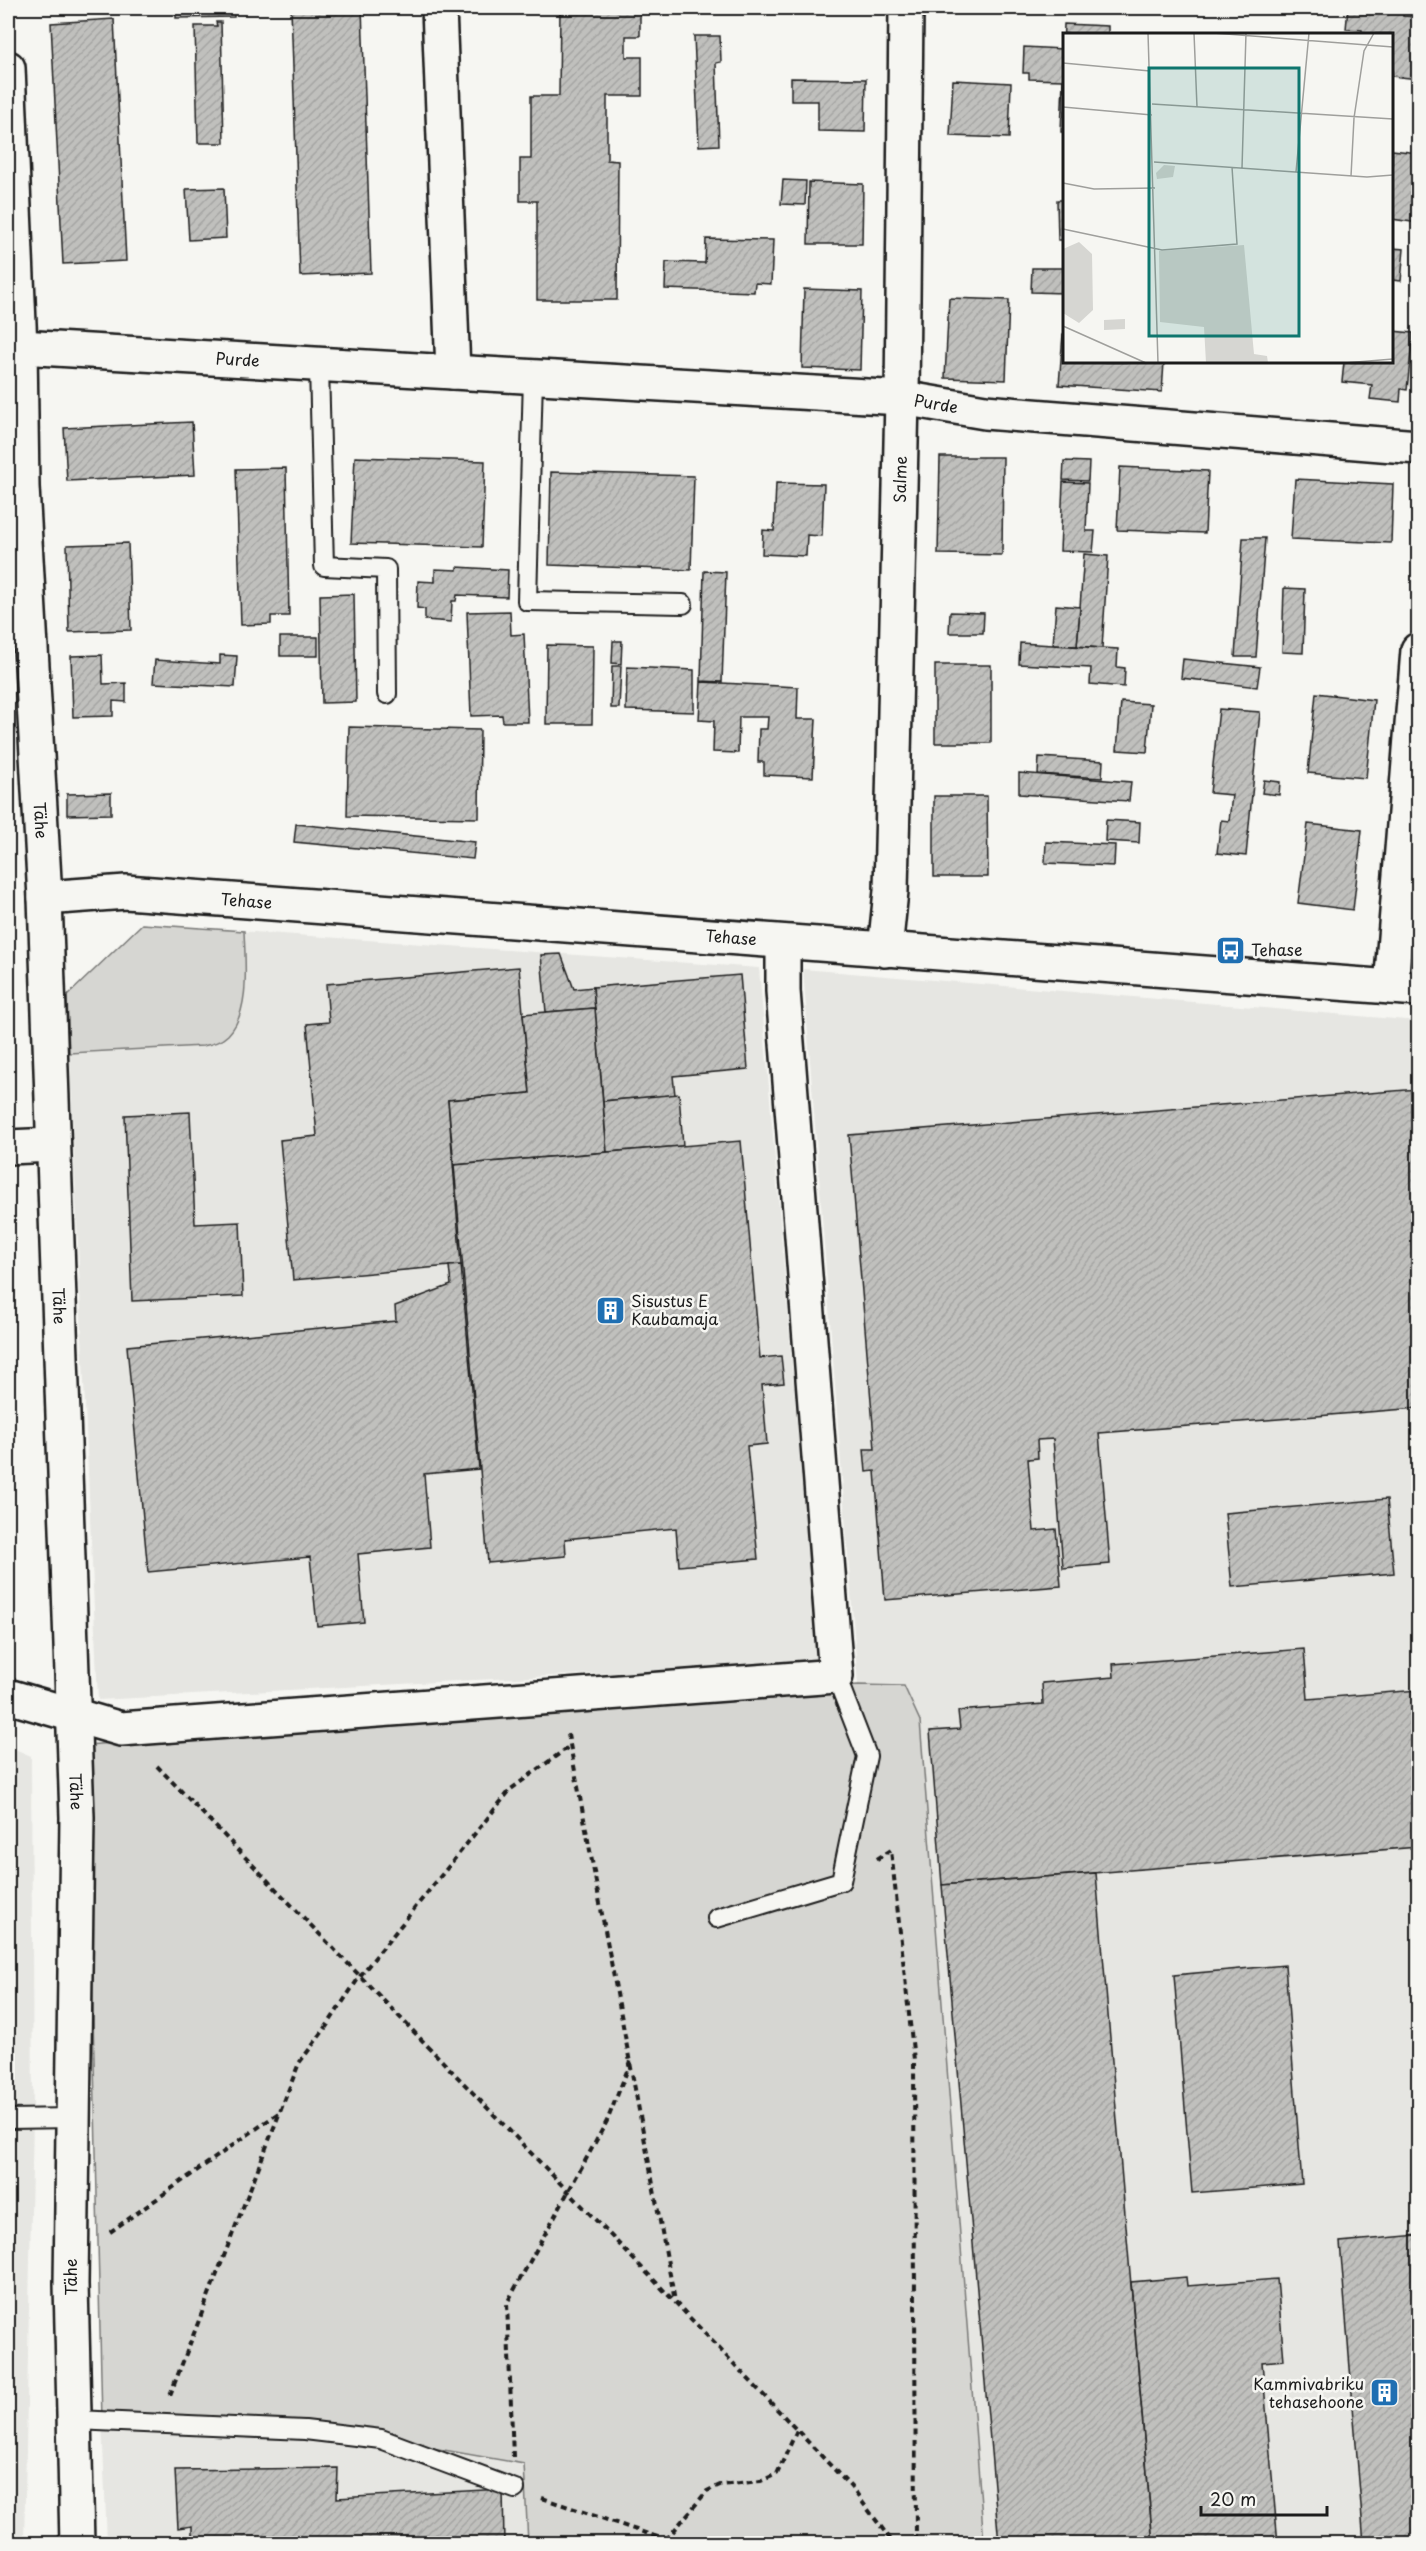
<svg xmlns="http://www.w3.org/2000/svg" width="1426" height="2551" viewBox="0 0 1426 2551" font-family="'Playpen Sans',sans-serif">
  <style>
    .built { fill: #e6e6e2 }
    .green { fill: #d6d6d2; stroke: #797977; stroke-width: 1.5 }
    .building { fill: url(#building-hatch); stroke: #1c1c1c; stroke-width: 1.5 }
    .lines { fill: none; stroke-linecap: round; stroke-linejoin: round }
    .lane-casing { stroke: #1c1c1c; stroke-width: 22 }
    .street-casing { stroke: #1c1c1c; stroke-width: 38 }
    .path { stroke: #1c1c1c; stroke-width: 4; stroke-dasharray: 6 4.5; stroke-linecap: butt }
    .lane { stroke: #f6f6f2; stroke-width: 18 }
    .street { stroke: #f6f6f2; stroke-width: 33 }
    .labels { text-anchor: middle; stroke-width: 5; stroke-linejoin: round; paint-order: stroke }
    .street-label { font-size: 16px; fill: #1c1c1c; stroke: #f6f6f2 }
    .poi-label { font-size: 16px; fill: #1c1c1c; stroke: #f6f6f2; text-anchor: start }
    .inset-road { fill: none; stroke: #9f9f9c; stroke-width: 1.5 }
    .view { fill: #0f766e; fill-opacity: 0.15; stroke: #0f766e; stroke-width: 3 }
    .inset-edge { fill: none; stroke: #1c1c1c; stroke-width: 3 }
  </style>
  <defs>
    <pattern id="building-hatch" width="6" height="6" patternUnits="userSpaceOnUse" patternTransform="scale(1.5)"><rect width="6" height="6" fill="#c0c0bd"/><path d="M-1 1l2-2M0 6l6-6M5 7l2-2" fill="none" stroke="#a4a4a2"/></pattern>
  </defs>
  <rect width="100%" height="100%" fill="#f6f6f2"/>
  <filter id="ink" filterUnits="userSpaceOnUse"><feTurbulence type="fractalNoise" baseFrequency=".0167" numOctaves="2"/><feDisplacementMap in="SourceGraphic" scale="12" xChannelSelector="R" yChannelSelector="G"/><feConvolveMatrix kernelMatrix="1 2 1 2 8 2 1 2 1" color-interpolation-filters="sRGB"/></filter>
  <g filter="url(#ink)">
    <g class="built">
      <path d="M142 924 759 968 817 1662 98 1700 67 996Z"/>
      <path d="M803 969 1418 1021V2543H984L920 1722 904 1687 858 1685Z"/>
      <path d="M8 1746 31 1756 33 2119 24 2544 8 2543Z"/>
      <path d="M102 2421 381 2439 525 2464 528 2543H107Z"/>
    </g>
    <g class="green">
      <path d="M142 924 244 931C245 961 251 1012 228 1035 221 1042 212 1044 203 1046L69 1053 67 996Z"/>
      <path d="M858 1685 904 1686 920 1721 984 2543H528L524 2464 381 2439 102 2421 87 1745Z"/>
    </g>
    <g class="building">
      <path d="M176 8H234V17L176 18Z"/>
      <path d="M291 8H362L371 273 300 276Z"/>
      <path d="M560 8H640V36H626V57H642V96H607V160L618 161 617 300H537V201H520V159H531V96H559Z"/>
      <path d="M1348 8H1404L1403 16 1418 17V79L1392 76V34H1362V30L1346 29Z"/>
      <path d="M114 19 126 261 63 264 51 23Z"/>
      <path d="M216 22H221L224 143H198L195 26H217Z"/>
      <path d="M1064 24 1108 26V34H1064V132H1061L1063 80 1029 79V73H1023L1024 47 1063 49Z"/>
      <path d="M694 36H720L721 62 716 63 719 145 699 146Z"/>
      <path d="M791 78 866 79 865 132 818 131V101H791Z"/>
      <path d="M953 80 1011 83 1009 138 950 136Z"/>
      <path d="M1392 150 1418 153V223L1392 219Z"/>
      <path d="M783 180 806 181 805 205 781 204Z"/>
      <path d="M809 182 863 184 862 244H808Z"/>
      <path d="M224 188 226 238 189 240 186 189Z"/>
      <path d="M1057 200H1064V240H1058Z"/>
      <path d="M706 239 773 240 771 284 755 283 754 292 665 289 666 262 705 263Z"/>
      <path d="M1392 248 1404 249 1401 281 1392 280Z"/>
      <path d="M1032 268H1064V293L1031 292Z"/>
      <path d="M804 289 862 291 860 370 802 368Z"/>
      <path d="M949 298 1009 300 1006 380 945 378Z"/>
      <path d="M1392 331 1413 333 1407 390 1401 389 1400 402 1370 399 1372 385 1342 382 1344 362H1392Z"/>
      <path d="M1063 334H1064V362H1164L1162 392 1059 385Z"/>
      <path d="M192 422 195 475 67 481 64 428Z"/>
      <path d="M355 457 485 461 482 547 351 543Z"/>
      <path d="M940 457H1003L1002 555 938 554Z"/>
      <path d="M1064 461 1089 462 1088 481 1063 480Z"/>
      <path d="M1120 467 1208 471 1205 533 1117 530Z"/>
      <path d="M286 468 289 616H271V624L241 625 236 469Z"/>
      <path d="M551 472 694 476 691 570 549 565Z"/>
      <path d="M1295 479 1393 484 1391 543 1291 539Z"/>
      <path d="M1063 482 1088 483 1086 531H1095L1093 552 1060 551Z"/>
      <path d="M776 483 824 484 822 536 807 535 806 556 762 554 763 530 774 531Z"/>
      <path d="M1243 538H1265L1256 657H1235Z"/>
      <path d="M128 543 131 630 69 632 67 545Z"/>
      <path d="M1084 554 1108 556 1102 648 1077 646Z"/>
      <path d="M457 567 508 570 507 597 457 595 456 601H452L451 622 425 620V609L417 608 418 581 435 582V569L457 570Z"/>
      <path d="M704 571 726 572 722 682 701 681Z"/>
      <path d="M1284 588 1305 589 1303 653 1282 652Z"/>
      <path d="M354 594 356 702 322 703 320 595Z"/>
      <path d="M1056 605 1080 607 1077 646 1053 645Z"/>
      <path d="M510 611 511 635 524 634 528 722H503L502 715 471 716 467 612Z"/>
      <path d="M950 612 984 613 983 633H949Z"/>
      <rect x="280" y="637" width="38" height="19"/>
      <path d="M613 641H622L621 664 612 663Z"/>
      <path d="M1020 643 1118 649 1117 667 1125 668 1124 687 1090 684 1091 668 1019 664Z"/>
      <path d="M547 645 593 646 592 724H546Z"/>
      <path d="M102 655 103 684 126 683V702L113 701V716L73 717 71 656Z"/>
      <path d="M220 655 237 656 235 687 153 683 155 660 220 664Z"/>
      <path d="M1183 659 1260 667 1257 687 1181 678Z"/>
      <rect x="935" y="665" width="56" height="78"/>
      <path d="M612 666H621L619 708H611Z"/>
      <path d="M627 667 694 670V712L626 710Z"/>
      <path d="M701 682 798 687 797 719H816L813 777 764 775V762H758L759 729H767L768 717H739L738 753 713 752 714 721 699 720Z"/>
      <path d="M1316 693 1374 700 1366 778 1308 773Z"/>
      <path d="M1121 702 1151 704 1147 752 1117 750Z"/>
      <path d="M1219 709 1260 712 1246 856 1217 853 1221 820 1229 821 1232 795 1210 793Z"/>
      <path d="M349 727 480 730 479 818 347 816Z"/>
      <path d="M1039 757 1103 761 1102 778 1038 774Z"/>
      <path d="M1019 773 1131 782 1129 801 1019 794Z"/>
      <path d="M1264 780 1280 782 1279 795 1262 793Z"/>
      <path d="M111 793V814L67 815V794Z"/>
      <path d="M934 796H987L988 877H934Z"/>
      <path d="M1106 820 1140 822 1139 843 1105 841Z"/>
      <path d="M296 824 475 842 473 859 294 842Z"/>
      <path d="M1308 824 1362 830 1353 910 1298 903Z"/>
      <path d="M1046 842 1115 845 1114 866 1045 863Z"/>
      <path d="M561 954 574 989 593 987 595 1008 546 1012 541 955Z"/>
      <path d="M519 967 530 1093 448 1100 461 1265 293 1280 280 1140 317 1136 307 1024 329 1022 326 984Z"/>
      <path d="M740 975 748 1069 673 1076 675 1095 603 1101 593 987Z"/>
      <path d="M595 1008 607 1152 454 1165 448 1100 530 1093 523 1014Z"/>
      <path d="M1418 1089V1408L1099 1433 1110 1564 1063 1568 1053 1439 1037 1440 1038 1458 1028 1459 1034 1531 1056 1529 1061 1586 885 1600 875 1471 866 1472 864 1449H875L849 1135Z"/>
      <path d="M679 1094 683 1146 607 1152 603 1101Z"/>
      <path d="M190 1112 195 1224 240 1222 243 1296 132 1301 125 1115Z"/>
      <path d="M741 1141 760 1358 781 1356 784 1383 762 1385 767 1444 747 1446 758 1559 679 1566 676 1528 565 1539 566 1556 488 1563 454 1165Z"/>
      <path d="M461 1265 479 1469 424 1474 430 1547 358 1554 364 1622 317 1626 310 1557 148 1572 127 1346 396 1321 395 1306 451 1285 449 1266Z"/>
      <path d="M1387 1499 1394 1573 1232 1587 1225 1513Z"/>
      <path d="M1304 1649 1308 1699 1418 1690V1847L942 1885 930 1731 960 1729 958 1711 1043 1704 1042 1683 1114 1677 1113 1664Z"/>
      <path d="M1096 1873 1153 2544H999L942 1885Z"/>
      <path d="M1285 1965 1302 2184 1192 2193 1174 1975Z"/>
      <path d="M1418 2235V2544H1364L1340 2242Z"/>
      <path d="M1186 2277 1187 2286 1277 2279 1284 2360 1262 2362 1278 2544H1153L1131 2282Z"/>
      <path d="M338 2468 337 2498 503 2489 504 2544H192V2526L178 2528 175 2470Z"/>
    </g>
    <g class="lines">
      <defs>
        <g id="lane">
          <path d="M319 366 324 566 386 569 387 694"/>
          <path d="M533 377 527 601 683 604"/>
          <path d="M717 1918 841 1881 867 1756 836 1676"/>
          <path d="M8 2119 73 2118"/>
          <path d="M75 2420 305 2430 381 2439 515 2489"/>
        </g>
        <g id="street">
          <path d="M439 8 453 372"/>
          <path id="s1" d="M8 68 20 347 22 487 45 898 77 1817 71 2284 77 2544"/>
          <path id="s2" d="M20 347 902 398 985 412 1418 447"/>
          <path id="s3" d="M45 898 126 892 1418 989"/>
          <path id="s4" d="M885 950 891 891 902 398 906 8"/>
          <path d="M1391 987 1418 650"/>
          <path d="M8 1147 53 1145"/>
          <path d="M8 1696 121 1729 836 1676 783 991V942"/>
        </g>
      </defs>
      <use href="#lane" class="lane-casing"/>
      <use href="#street" class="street-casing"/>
      <g class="path">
        <path d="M568 1734 675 2301"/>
        <path d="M157 1766 675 2302 851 2487 894 2544"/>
        <path d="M877 1859 891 1850 914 2060 916 2544"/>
        <path d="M110 2232 280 2112"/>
        <path d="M170 2395 299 2063 324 2030 360 1976 511 1789 570 1746"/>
        <path d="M513 2457 507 2303 607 2121 631 2061"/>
        <path d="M542 2498 678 2544"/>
        <path d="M666 2540 707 2491 720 2485 761 2481 777 2474 797 2430"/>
      </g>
      <use href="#lane" class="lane"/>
      <use href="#street" class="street"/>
    </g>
  </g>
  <defs>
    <symbol id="bus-square" viewBox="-11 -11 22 22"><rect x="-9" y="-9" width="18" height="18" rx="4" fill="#1f6fb2" stroke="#f6f6f2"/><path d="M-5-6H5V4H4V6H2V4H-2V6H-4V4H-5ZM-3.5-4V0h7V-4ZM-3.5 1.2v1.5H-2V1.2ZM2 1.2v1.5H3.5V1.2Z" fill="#fff"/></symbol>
    <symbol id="building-square" viewBox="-11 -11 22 22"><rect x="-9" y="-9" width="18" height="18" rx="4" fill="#1f6fb2" stroke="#f6f6f2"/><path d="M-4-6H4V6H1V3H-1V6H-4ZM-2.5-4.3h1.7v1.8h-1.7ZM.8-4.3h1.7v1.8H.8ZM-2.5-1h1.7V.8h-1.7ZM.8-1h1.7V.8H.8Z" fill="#fff"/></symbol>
  </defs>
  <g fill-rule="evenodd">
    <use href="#bus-square" x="1214" y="934" width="33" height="33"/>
    <use href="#building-square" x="594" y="1294" width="33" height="33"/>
    <use href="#building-square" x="1368" y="2376" width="33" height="33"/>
  </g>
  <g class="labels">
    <g class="street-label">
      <text dy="6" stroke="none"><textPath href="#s2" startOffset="218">Purde</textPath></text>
      <text dy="6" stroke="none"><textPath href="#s2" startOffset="918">Purde</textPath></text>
      <text dy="6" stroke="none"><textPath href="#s4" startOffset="471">Salme</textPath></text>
      <text dy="6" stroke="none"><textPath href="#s1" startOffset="753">Tähe</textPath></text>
      <text dy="6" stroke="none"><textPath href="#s3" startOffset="202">Tehase</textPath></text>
      <text dy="6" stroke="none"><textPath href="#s3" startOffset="688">Tehase</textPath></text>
      <text dy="6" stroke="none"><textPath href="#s1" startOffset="1239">Tähe</textPath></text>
      <text dy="6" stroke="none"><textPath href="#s1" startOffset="1725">Tähe</textPath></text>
      <text transform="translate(71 2277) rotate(-90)" y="6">Tähe</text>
    </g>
    <g class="poi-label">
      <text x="1251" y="956">Tehase</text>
      <text x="631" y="1307">Sisustus E<tspan x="631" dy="18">Kaubamaja</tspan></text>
      <text x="1364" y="2390" text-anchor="end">Kammivabriku<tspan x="1364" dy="18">tehasehoone</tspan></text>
    </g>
  </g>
  <g transform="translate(1063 33)">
    <rect width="330" height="330" fill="#f6f6f2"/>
    <path d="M101 132 112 133 110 144 94 146 93 140ZM16 209 29 221 30 277 16 290 0 280V216ZM181 212 191 321 204 323 205 330H143L141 294 97 289 96 218ZM62 286V296L41 297V287Z" fill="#d6d6d2"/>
    <path class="inset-road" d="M85 0 95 330M131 0 134 74M150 0 330 14M0 30 87 38M89 71 330 86M0 74 89 82M91 129 304 144 330 142M179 135 183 0M233 139 246 0M288 143 291 85 301 18 311 0M0 150 31 156 92 155M0 196 99 217 174 211 169 134M0 293 83 330M281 330 330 326"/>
    <path class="view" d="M86 35H236V303H86Z"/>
    <rect width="330" height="330" class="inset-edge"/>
  </g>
  <rect width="1426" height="2551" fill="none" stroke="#f6f6f2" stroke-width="30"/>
  <rect x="15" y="15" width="1396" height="2521" fill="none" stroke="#1c1c1c" stroke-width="2" filter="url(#ink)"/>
  <path d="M1201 2506v9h126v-9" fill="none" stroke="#1c1c1c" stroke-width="3"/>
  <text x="1210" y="2506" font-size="18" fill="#1c1c1c" stroke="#f6f6f2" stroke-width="4.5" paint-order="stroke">20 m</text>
</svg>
